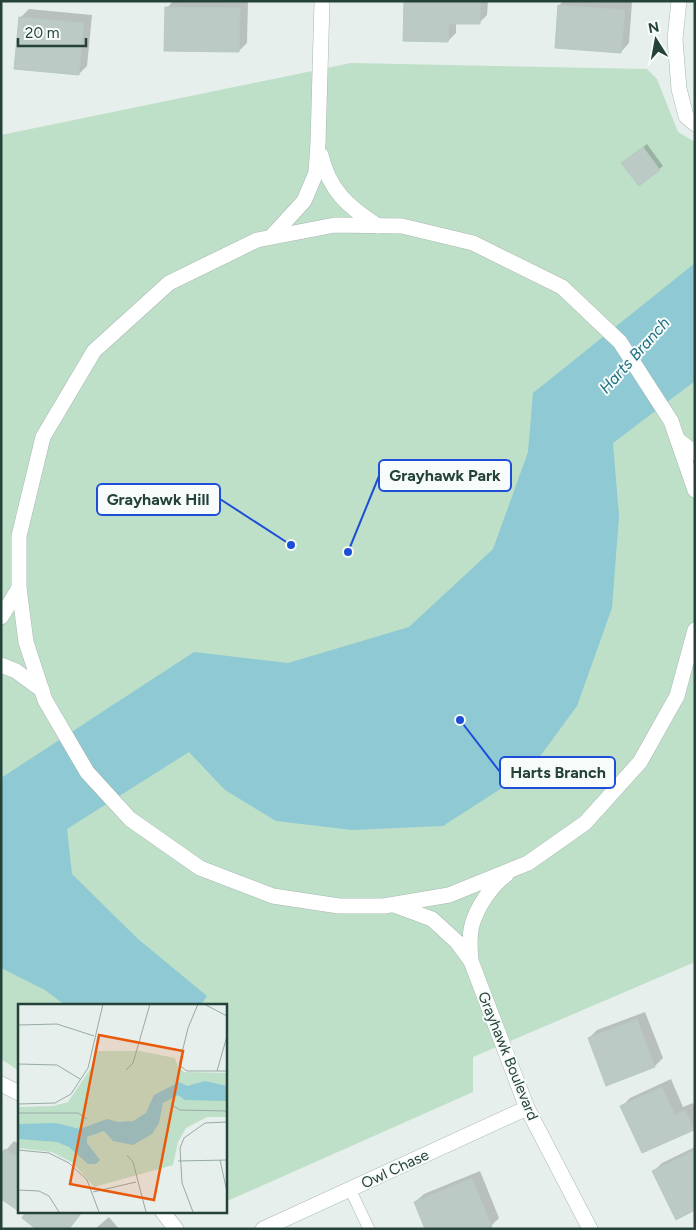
<svg xmlns="http://www.w3.org/2000/svg" width="696" height="1230" viewBox="0 0 696 1230" font-family="Figtree,sans-serif">
  <style>
    .green { fill: #bfe0c8 }
    .water { fill: #8ec9d4 }
    .shadow { fill: #0003 }
    .building { fill: #bbcac4; stroke: #b8c9c2 }
    .lines { fill: none; stroke-linecap: round; stroke-linejoin: round }
    .service-casing { stroke: #a8b8b2; stroke-width: 12 }
    .minor-casing { stroke: #a8b8b2; stroke-width: 16 }
    .tertiary-casing { stroke: #a8b8b2; stroke-width: 16 }
    .service { stroke: #fff; stroke-width: 11 }
    .minor { stroke: #fff; stroke-width: 15 }
    .tertiary { stroke: #fff; stroke-width: 15 }
    .labels { text-anchor: middle; stroke-width: 4; stroke-linejoin: round; paint-order: stroke }
    .street-label { font-size: 15px; fill: #24423a; stroke: #f7fbf9 }
    .water-label { font-size: 16px; font-style: italic; fill: #1c6f80; stroke: #f7fbf9 }
    .inset-road { fill: none; stroke: #98aaa4; stroke-width: 1 }
    .view { fill: #e8590c; fill-opacity: 0.15; stroke: #e8590c; stroke-width: 2.5 }
    .inset-edge { fill: none; stroke: #24423a; stroke-width: 2.5 }
    .leader { fill: none; stroke: #1d4ed8; stroke-width: 2 }
    .callout-dot { fill: #1d4ed8; stroke: #f7fbf9; stroke-width: 2 }
    .callout { fill: #f7fbf9; stroke: #1d4ed8; stroke-width: 2 }
    .callout-label { font-size: 16px; text-anchor: middle; font-weight: bold; fill: #24423a }
  </style>
  <rect width="100%" height="100%" fill="#e6efeb"/>
  <path class="green" d="M351 63 647 69 657 79 678 132 695 142V962L473 1057V1092L225 1202V1005H19V1071L1 1059V135Z"/>
  <path class="water" d="M695 263V381L613 443 619 516 612 608 577 706 530 770 443 826 352 830 276 821 225 790 189 752 67 829 72 874 138 939 207 996 201 1005H65L45 990 1 968V778L194 652 288 663 409 627 493 549 528 452 533 393Z"/>
  <g class="shadow">
    <path d="M173 1H248L247 43 239 51 167 8Z"/>
    <path d="M405 1H488L487 15 479 23H456V33L448 41Z"/>
    <path d="M563 1 632 2 629 43 621 52 559 6Z"/>
    <path d="M29 9 92 15 87 66 79 74 20 18Z"/>
    <path d="M647 144 663 166 659 169 627 160Z"/>
    <path d="M645 1012 663 1058 655 1066 607 1084 589 1038 597 1030Z"/>
    <path d="M671 1079 683 1107 693 1103 695 1107V1127L693 1129 622 1106 630 1098Z"/>
    <path d="M14 1141 19 1144V1207L17 1208 1 1197V1156Z"/>
    <path d="M695 1147V1209L654 1171 662 1163Z"/>
    <path d="M480 1171 499 1218 491 1226 415 1202 424 1194Z"/>
    <path d="M109 1217 119 1229H95Z"/>
  </g>
  <g class="building">
    <path d="M404 1H480V24H449L448 42 403 41Z"/>
    <path d="M558 5 625 10 621 53 555 48Z"/>
    <path d="M165 7 240 8 239 52 164 51Z"/>
    <path d="M19 17 84 23 79 75 14 69Z"/>
    <path d="M643 147 660 170 639 186 621 163Z"/>
    <path d="M637 1019 655 1067 606 1086 588 1038Z"/>
    <path d="M662 1087 675 1115 685 1110 694 1130 642 1153 620 1106Z"/>
    <path d="M5 1149 19 1158 17 1210 1 1199V1154Z"/>
    <path d="M695 1150V1210L676 1220 652 1171Z"/>
    <path d="M472 1178 492 1227 487 1229H425L414 1202Z"/>
    <path d="M27 1211H83L69 1229H36L22 1218Z"/>
  </g>
  <g class="lines">
    <defs>
      <path id="service" d="M350 1189 369 1229"/>
      <g id="minor">
        <path d="M679 1 675 39 679 89 686 116 695 124"/>
        <path d="M678 440 695 453"/>
        <path d="M1 617 19 588"/>
        <path d="M1 665 16 671 42 690"/>
        <path d="M1 1084 19 1093"/>
        <path d="M162 1211 176 1229"/>
        <path d="M263 1229 527 1108"/>
      </g>
      <g id="tertiary">
        <path d="M321 155C329 190 348 207 378 226"/>
        <path d="M271 237 304 201 316 173 318 143 322 1"/>
        <path d="M695 490 671 421 620 342 562 287 473 243 402 226 335 225 257 240 169 283 94 351 43 437 19 536V588L26 642 45 700 87 772 130 819 200 868 273 896 339 906H384L449 895 528 863 585 823 640 762 677 696 695 630"/>
        <path d="M506 875C491 886 477 907 472 925 469 936 470 950 471 961L527 1108 590 1229"/>
        <path d="M394 905 432 919 457 942 471 961"/>
      </g>
    </defs>
    <use href="#service" class="service-casing"/>
    <use href="#minor" class="minor-casing"/>
    <use href="#tertiary" class="tertiary-casing"/>
    <use href="#service" class="service"/>
    <use href="#minor" class="minor"/>
    <use href="#tertiary" class="tertiary"/>
  </g>
  <g class="labels">
    <g class="street-label">
      <text transform="translate(508 1056) rotate(68)" y="5">Grayhawk Boulevard</text>
      <text transform="translate(395 1169) rotate(-25)" y="5">Owl Chase</text>
    </g>
    <g class="water-label">
      <text transform="translate(634 355) rotate(-48)" y="6">Harts Branch</text>
    </g>
  </g>
  <g transform="translate(18 1004)">
    <rect width="209" height="209" fill="#e6efeb"/>
    <path d="M78 47H122L157 54 160 63 166 68 209 69V113H189L168 124 160 138 155 161 76 183 55 159 34 148 0 144V103L35 102 50 98 73 64Z" fill="#bfe0c8"/>
    <path d="M187 77 209 82V97L167 96 160 91 145 99 141 119 134 130 115 141 95 137 86 127 69 133V139L82 156 78 160H70L51 143 39 138 0 135V120L38 119 62 125 89 115 100 118 115 117 128 109 136 91 161 78 169 82Z" fill="#8ec9d4"/>
    <path class="inset-road" d="M180 0 170 24 161 61 169 67H209M186 0 209 12M0 21 39 20 76 32M0 60 39 61 62 75M108 66 115 59 132 0M199 67 209 32M0 100 37 99 53 90 70 64 85 0M154 101 162 106 209 107M0 109H60L69 115M0 146 31 149 51 159 69 176 81 208M109 151 115 158 128 208M202 156 209 188M160 157 209 156M0 186 21 187 31 192 41 208M75 188 118 178M175 208 164 179 162 144 166 134 187 119 209 118"/>
    <path class="view" d="M81 31 165 47 136 196 52 180Z"/>
    <rect width="209" height="209" class="inset-edge"/>
  </g>
  <path class="leader" d="M348 552L379 476M291 545L220 499M460 720L500 772"/>
  <g class="callout-dot">
    <circle cx="348" cy="552" r="5"/>
    <circle cx="291" cy="545" r="5"/>
    <circle cx="460" cy="720" r="5"/>
  </g>
  <g class="callout">
    <rect x="379" y="460" width="132" height="31" rx="5"/>
    <rect x="97" y="484" width="123" height="31" rx="5"/>
    <rect x="500" y="757" width="115" height="31" rx="5"/>
  </g>
  <g class="callout-label">
    <text x="445" y="481">Grayhawk Park</text>
    <text x="158" y="505">Grayhawk Hill</text>
    <text x="558" y="778">Harts Branch</text>
  </g>
  <rect width="696" height="1230" fill="none" stroke="#24423a" stroke-width="5"/>
  <g transform="translate(656 40) rotate(349)" stroke="#f7fbf9" stroke-width="4" paint-order="stroke">
  <path d="M0-4L9 19L0 12L-9 19Z" fill="#24423a"/>
  <text y="-8" font-size="14" font-weight="bold" text-anchor="middle" fill="#24423a">N</text>
  </g>
  <path d="M18 38v8h68v-8" fill="none" stroke="#24423a" stroke-width="2.5"/>
  <text x="25" y="38" font-size="15" fill="#24423a" stroke="#f7fbf9" stroke-width="4" paint-order="stroke">20 m</text>
</svg>
